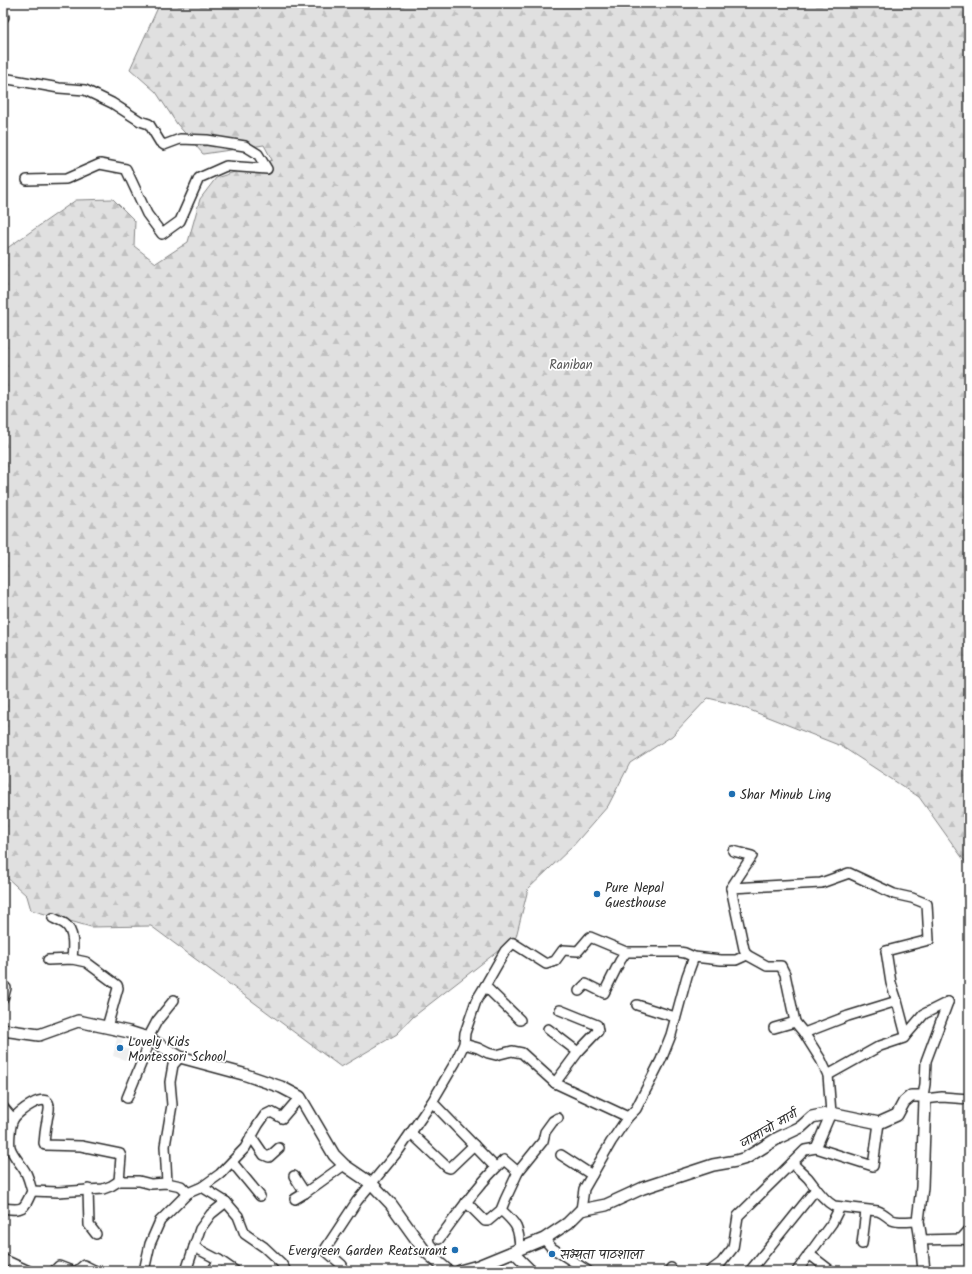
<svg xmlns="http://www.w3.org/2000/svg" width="972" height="1274" viewBox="0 0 972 1274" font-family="Kalam,'Playpen Sans Deva',sans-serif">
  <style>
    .built { fill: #efefef }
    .forest { fill: url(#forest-firs); stroke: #868686 }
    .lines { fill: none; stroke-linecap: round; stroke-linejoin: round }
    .minor-casing { stroke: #2b2b2b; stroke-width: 12 }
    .tertiary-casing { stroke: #2b2b2b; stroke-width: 14 }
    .minor { stroke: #fff; stroke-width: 9 }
    .tertiary { stroke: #fff; stroke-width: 11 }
    .poi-dot { fill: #1f6fb2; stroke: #fff; stroke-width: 1.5 }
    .labels { text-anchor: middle; stroke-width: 3.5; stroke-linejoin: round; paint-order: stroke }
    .park-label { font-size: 13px; fill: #585858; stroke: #fff }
    .poi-label { font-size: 13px; fill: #2b2b2b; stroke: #fff; text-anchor: start }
    .street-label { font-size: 13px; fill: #2b2b2b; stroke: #fff }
  </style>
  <defs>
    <pattern id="forest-firs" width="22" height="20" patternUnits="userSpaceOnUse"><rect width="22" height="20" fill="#e0e0e0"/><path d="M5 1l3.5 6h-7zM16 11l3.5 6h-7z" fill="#c0c0c0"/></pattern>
  </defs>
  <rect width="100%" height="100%" fill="#fff"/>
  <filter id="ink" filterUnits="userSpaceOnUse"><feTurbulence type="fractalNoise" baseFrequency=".025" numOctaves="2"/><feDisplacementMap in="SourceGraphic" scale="8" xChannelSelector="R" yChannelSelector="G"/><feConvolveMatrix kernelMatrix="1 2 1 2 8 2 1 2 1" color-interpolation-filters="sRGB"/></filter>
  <g filter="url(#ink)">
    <path class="built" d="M117 1038 123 1040 121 1047 130 1050 125 1060 113 1056Z"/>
    <path class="forest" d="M160 3H969V867L919 797 841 746 737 705 708 698 672 736 630 763 608 806 572 847 528 889 516 937 413 1017 397 1034 341 1067 151 926 91 927 31 910 27 896 3 874V251L76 200 113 199 135 221 134 246 156 263 188 242 200 199 216 178 272 160 264 145 203 154 177 124 156 92 130 69Z"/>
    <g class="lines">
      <defs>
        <g id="minor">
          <path d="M3 17H4"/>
          <path d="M3 78 59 88 85 90 112 103 140 121 149 124 160 142 164 145 180 139 207 140 245 146 258 154 267 169 226 166 199 178 180 221 162 234 147 214 126 169 100 164 66 179 27 180"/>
          <path d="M733 851 752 856 731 888 744 949 747 955 767 966H781L785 974 795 1022 804 1033 821 1060 828 1075 831 1113 816 1148 873 1166 879 1123"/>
          <path d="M731 888 821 883 849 873 894 894 912 898 927 904 929 940 886 951 891 983 897 1001 906 1035 904 1038 880 1046 828 1075"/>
          <path d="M53 918C57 920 62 922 65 924 75 932 73 948 72 959"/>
          <path d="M48 960 72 959 86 962 117 985 118 988 107 1027"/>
          <path d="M485 986 520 1020"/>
          <path d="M579 991 586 984 604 993 620 961 626 952"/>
          <path d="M3 999 6 988"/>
          <path d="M637 1005 675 1017"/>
          <path d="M560 1010 597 1025 598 1031 578 1052"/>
          <path d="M774 1028 795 1022"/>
          <path d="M548 1029 578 1052 555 1083"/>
          <path d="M804 1033 848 1016 897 1001"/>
          <path d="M906 1035 924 1014 948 1002"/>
          <path d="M464 1044 478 1048 488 1053 496 1055 512 1051 522 1053 555 1083 628 1117"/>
          <path d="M923 1096 925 1084 926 1061 948 1002"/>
          <path d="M127 1098 147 1049 148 1038 157 1021 174 1000"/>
          <path d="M925 1099 942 1097 969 1099"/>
          <path d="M432 1102 495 1167"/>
          <path d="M3 1107 13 1119"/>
          <path d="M411 1133 447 1167 450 1168 474 1145"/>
          <path d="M251 1136 264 1155 269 1157 279 1148"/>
          <path d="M561 1155 592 1175"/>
          <path d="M232 1162 260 1196"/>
          <path d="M792 1163C797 1168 803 1173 808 1178 816 1188 823 1200 834 1206L878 1211C884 1213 887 1217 892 1220 899 1223 910 1221 918 1221"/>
          <path d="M294 1176 305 1193"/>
          <path d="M167 1183 165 1146 172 1105 170 1082 173 1065 180 1057"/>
          <path d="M88 1189 89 1225 96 1234"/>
          <path d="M32 1191 58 1192 103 1189 111 1186 119 1181H139L151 1184 167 1183 181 1186 188 1193"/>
          <path d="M295 1199 305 1193 344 1165"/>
          <path d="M226 1202 238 1216 245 1234 264 1247 281 1263 286 1271"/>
          <path d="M466 1202 485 1221H488L501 1210 505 1200 518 1172 543 1141 545 1132 553 1121 558 1118"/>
          <path d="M3 1208C24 1211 24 1209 32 1191 30 1185 29 1179 26 1173 22 1165 12 1155 10 1147 9 1141 10 1125 13 1120 16 1112 48 1090 49 1106 50 1111 47 1117 47 1121 45 1128 45 1136 44 1143L45 1145 81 1146 120 1154 121 1157 119 1181"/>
          <path d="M501 1210C517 1224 519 1228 520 1249"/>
          <path d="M581 1210 584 1189 611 1142 628 1117 636 1109 661 1060 671 1035 687 976 694 957"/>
          <path d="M439 1239C459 1212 479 1183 504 1160L518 1172"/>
          <path d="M544 1239 552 1248 588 1271"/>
          <path d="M961 1239 969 1230"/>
          <path d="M921 1240 961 1239 969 1240"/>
          <path d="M862 1244 866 1211"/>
          <path d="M194 1247 219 1260 235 1271"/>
          <path d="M513 1252 532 1271"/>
          <path d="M809 1254 831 1271"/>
          <path d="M5 1260 29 1271"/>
          <path d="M54 1271 59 1266 72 1271"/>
          <path d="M77 1271 84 1265 96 1271"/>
          <path d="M144 1271 150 1244 160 1221 188 1193 202 1187 220 1174 245 1148 258 1125 265 1115 271 1112 282 1118 300 1097"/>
          <path d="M186 1271 200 1229 211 1214 226 1202 202 1187"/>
          <path d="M212 1271 219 1260"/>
          <path d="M340 1271 342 1268V1265L326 1251V1248L357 1201 399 1150 432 1102 455 1063 464 1044 465 1033 476 1001 485 986 505 951 513 943 546 964 555 961 563 950 578 951 590 937 626 952H679L685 953 694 957 721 960H736L747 955"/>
          <path d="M669 1271 671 1268"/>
          <path d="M710 1271 721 1263 733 1248 738 1216 805 1150 816 1148"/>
          <path d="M750 1271 816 1189"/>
          <path d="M797 1271 832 1223 840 1207"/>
        </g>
        <g id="tertiary">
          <path d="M3 1030 39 1035 78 1021 129 1032 148 1038 180 1057 243 1074 281 1087 300 1097 334 1155 344 1165 372 1184 391 1204 424 1250 448 1271"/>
          <path d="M460 1271 478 1266 544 1239 568 1223 581 1210 606 1205 643 1188 713 1165 736 1161 746 1158 778 1138 801 1127 812 1117 831 1113 879 1123 897 1115 904 1102 911 1096H923L925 1099 922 1187 918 1221 921 1240 924 1271"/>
        </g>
      </defs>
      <use href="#minor" class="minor-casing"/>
      <use href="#tertiary" class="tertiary-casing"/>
      <use href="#minor" class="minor"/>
      <use href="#tertiary" class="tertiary"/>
    </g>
  </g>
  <g class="poi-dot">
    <circle cx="732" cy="794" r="4"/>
    <circle cx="597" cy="894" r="4"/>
    <circle cx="120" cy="1048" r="4"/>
    <circle cx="455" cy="1250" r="4"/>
    <circle cx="552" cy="1254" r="4"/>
  </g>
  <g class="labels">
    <g class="park-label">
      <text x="571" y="369">Raniban</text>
    </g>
    <g class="poi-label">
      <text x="740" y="799">Shar Minub Ling</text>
      <text x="605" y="892">Pure Nepal<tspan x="605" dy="15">Guesthouse</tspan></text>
      <text x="128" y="1046">Lovely Kids<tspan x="128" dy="15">Montessori School</tspan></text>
      <text x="447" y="1255" text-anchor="end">Evergreen Garden Reatsurant</text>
      <text x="560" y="1259">सभ्यता पाठशाला</text>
    </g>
    <g class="street-label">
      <text transform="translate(768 1128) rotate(-30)" y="5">जामाचो मार्ग</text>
    </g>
  </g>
  <rect width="972" height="1274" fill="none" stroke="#fff" stroke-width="16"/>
  <rect x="8" y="8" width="956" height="1258" fill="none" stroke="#2b2b2b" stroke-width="1.5" filter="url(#ink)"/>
</svg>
